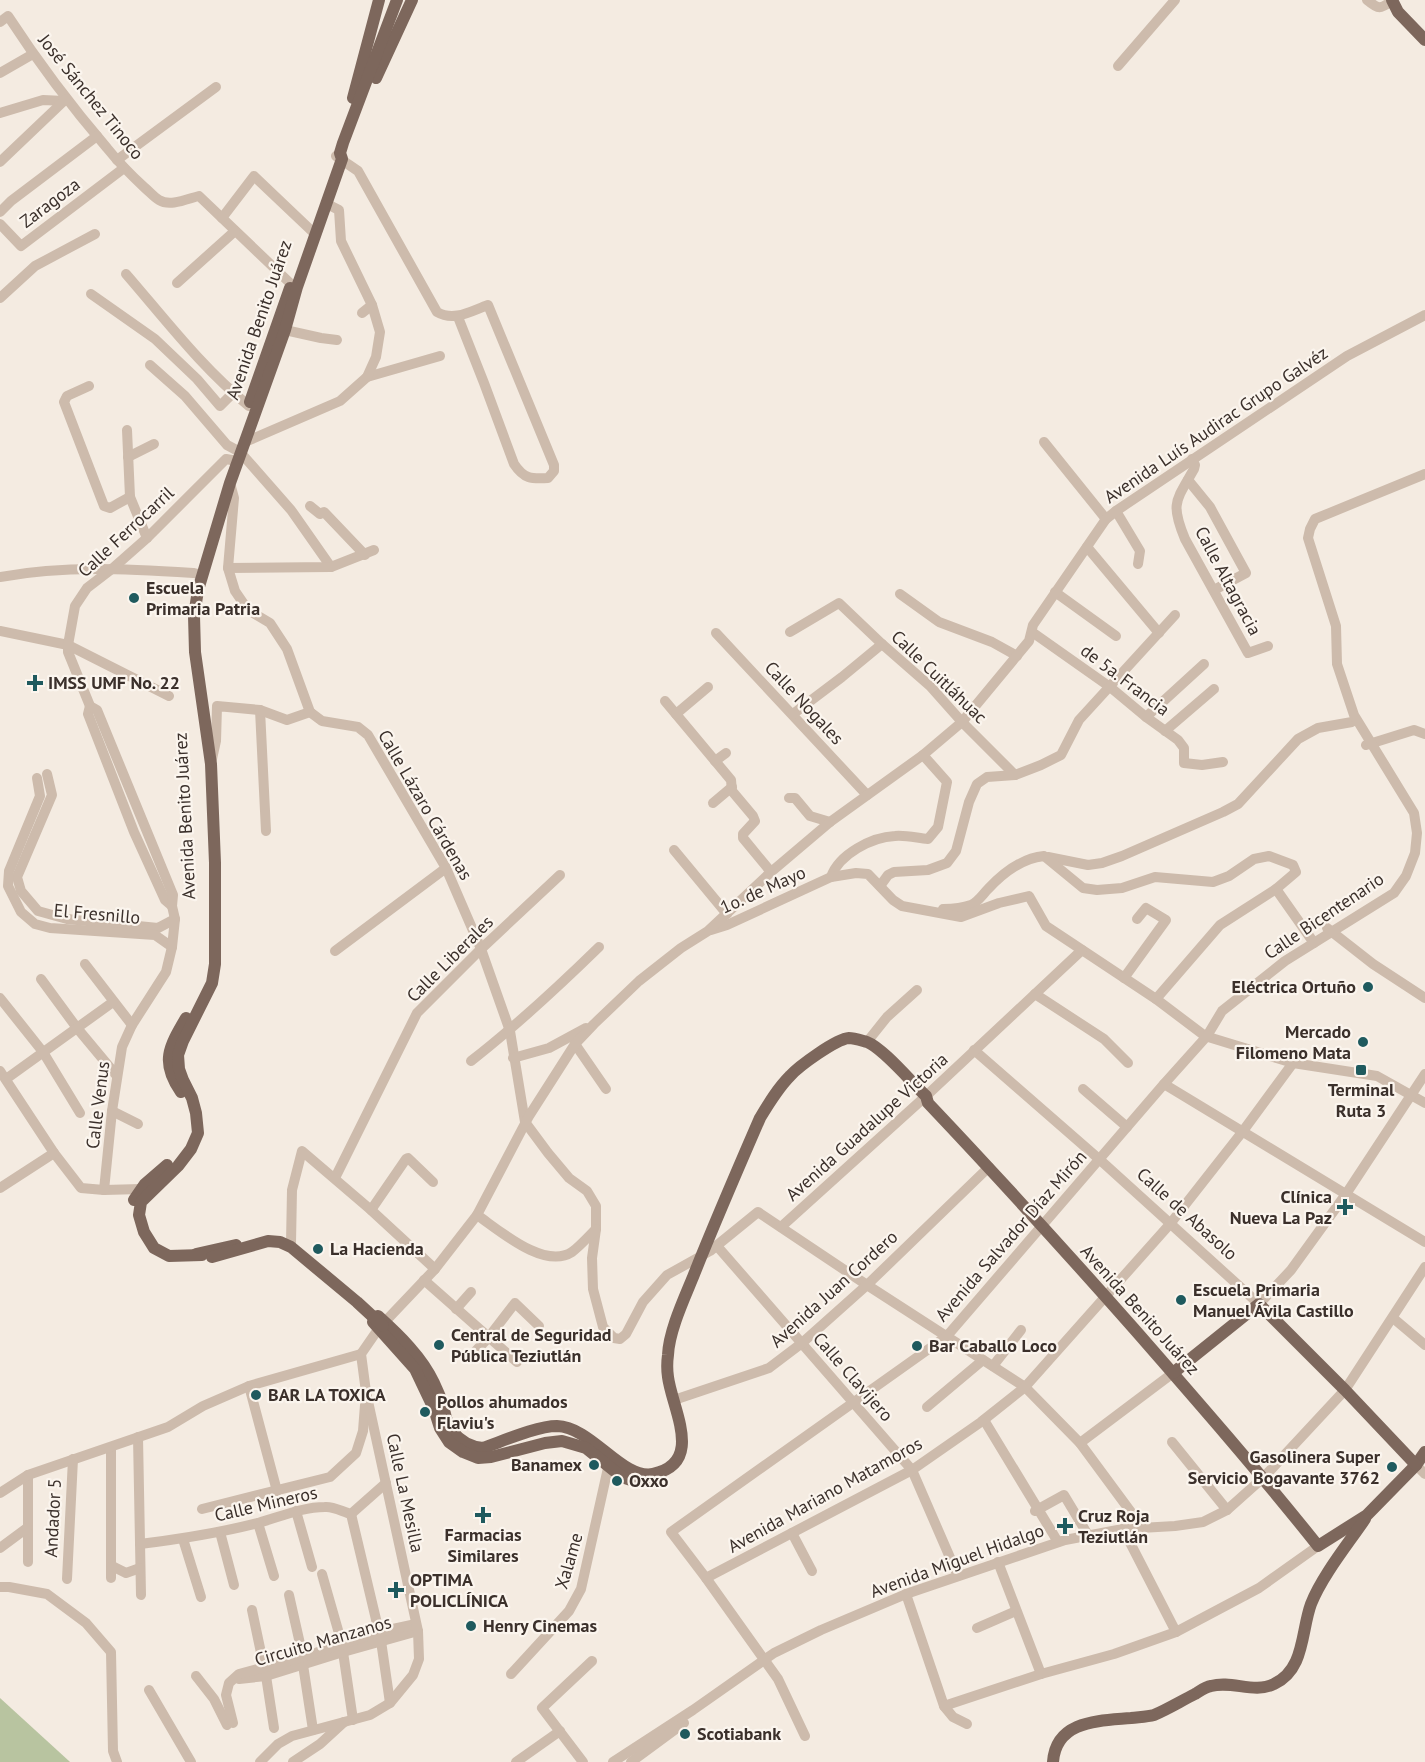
<svg xmlns="http://www.w3.org/2000/svg" width="1425" height="1762" viewBox="0 0 1425 1762" font-family="'PT Sans',sans-serif">
  <style>
    .green { fill: #b8c4a0 }
    .lines { fill: none; stroke-linecap: round; stroke-linejoin: round }
    .minor { stroke: #cdbbac; stroke-width: 10 }
    .major { stroke: #7d675c; stroke-width: 12 }
    .major-bridge { stroke: #7d675c; stroke-width: 12 }
    .poi-dot { fill: #1f5a5e; stroke: #fbf5ee; stroke-width: 2 }
    .labels { text-anchor: middle; stroke-width: 4.5; stroke-linejoin: round; paint-order: stroke }
    .street-label { font-size: 18px; fill: #3b302b; stroke: #fbf5ee }
    .poi-label { font-size: 18px; font-weight: bold; fill: #3b302b; stroke: #fbf5ee; text-anchor: start }
  </style>
  <rect width="100%" height="100%" fill="#f4ebe1"/>
  <path class="green" d="M0 1698 69 1761 70 1762H0Z"/>
  <g class="lines">
    <g class="minor">
      <path d="M1367 0C1379 9 1379 10 1392 1"/>
      <path d="M0 22 8 16C38 62 71 106 107 148 119 163 132 176 145 188 150 192 154 197 159 200 170 207 187 199 199 196L291 284 297 287"/>
      <path d="M1118 66 1175 0"/>
      <path d="M0 73 33 54"/>
      <path d="M0 113 43 100 64 101"/>
      <path d="M336 156 358 171 437 312C454 322 471 311 488 305L554 465V471L548 478C531 479 524 479 514 464L484 383 458 317"/>
      <path d="M117 160 216 87"/>
      <path d="M0 162 66 99"/>
      <path d="M0 212 11 201 97 136"/>
      <path d="M222 218 254 176 316 235"/>
      <path d="M0 224 21 246 124 168"/>
      <path d="M126 274C165 319 202 368 249 406"/>
      <path d="M177 283 235 231"/>
      <path d="M91 294 155 339 197 379 220 406 233 393"/>
      <path d="M0 298 35 266 95 234"/>
      <path d="M362 313 372 305"/>
      <path d="M285 330 321 338 337 340"/>
      <path d="M150 365 185 396 227 445 240 452 291 510 331 567"/>
      <path d="M367 377 440 356"/>
      <path d="M89 386 67 396 64 402 104 506 110 508 130 497"/>
      <path d="M127 430 130 497 147 538"/>
      <path d="M245 442 340 401 367 377 376 357 380 332 372 305 341 241 339 210 327 204"/>
      <path d="M1044 442 1106 519"/>
      <path d="M128 457 154 444"/>
      <path d="M1192 459 1195 465 1194 469C1176 501 1170 503 1185 539L1248 653 1268 646"/>
      <path d="M1188 480 1210 507 1246 573 1214 590"/>
      <path d="M230 483 234 498 228 568 235 591 248 610 270 623 287 649 310 712"/>
      <path d="M310 506 320 514 324 512 365 555"/>
      <path d="M1116 511 1140 551 1138 564"/>
      <path d="M1087 547 1159 633"/>
      <path d="M228 568 331 567 374 550"/>
      <path d="M0 577C65 565 129 569 194 573L202 575"/>
      <path d="M1055 592 1116 636"/>
      <path d="M900 594 939 622 992 642 1017 656"/>
      <path d="M0 631 68 645 169 696"/>
      <path d="M790 632 839 603 882 644 930 686 962 722 1015 775"/>
      <path d="M1032 632 1110 687 1146 717 1178 740 1184 748V763L1202 765 1223 762"/>
      <path d="M716 633 867 795"/>
      <path d="M665 701 731 780 732 791 753 816 755 821 743 834V838L771 872"/>
      <path d="M90 706 88 714 134 832 165 900 172 906"/>
      <path d="M260 710 266 831"/>
      <path d="M310 712 322 721 358 727 368 735 446 868 481 949 510 1031 525 1122 548 1153 569 1178 587 1191 596 1206V1229L592 1258 593 1289 603 1327 614 1338 620 1339 626 1334 643 1302 667 1275 710 1251 758 1212 867 1285 1025 1387 1080 1443 1142 1527"/>
      <path d="M676 714 708 687"/>
      <path d="M793 714 842 677 882 644"/>
      <path d="M1146 717 1204 664"/>
      <path d="M1165 731 1214 689"/>
      <path d="M1366 745 1414 730 1425 734"/>
      <path d="M212 759 216 741 217 706 260 710 287 720 310 712"/>
      <path d="M715 761 726 753"/>
      <path d="M47 774 52 795 17 877 21 891 38 911 67 919 158 928 175 919"/>
      <path d="M37 778 40 796 9 871 8 886 21 912 35 924 50 928 155 935 172 947"/>
      <path d="M789 798H795L810 816 830 822"/>
      <path d="M713 803 732 787"/>
      <path d="M674 850 727 914"/>
      <path d="M1048 857 1088 865 1102 863 1122 856 1223 812 1238 804 1298 739 1318 728 1352 722"/>
      <path d="M831 877C839 854 872 837 895 836 906 835 917 838 928 839L938 827 947 782 923 755"/>
      <path d="M880 886 888 875 894 872 928 870 947 863 956 851 969 802 977 784 987 777 1015 775 1041 765 1061 755 1079 720 1175 615"/>
      <path d="M1276 889 1314 943"/>
      <path d="M943 909C952 909 963 908 971 905 978 902 983 894 988 889 1003 873 1022 858 1044 856L1083 888 1097 890 1122 888 1155 877 1213 882 1229 876 1254 859 1269 856 1293 865 1296 872 1276 889 1220 925 1156 999"/>
      <path d="M1327 928 1373 964 1425 998"/>
      <path d="M711 930 727 925 831 877 856 873 868 874 893 900 902 906 961 917 999 903 1029 896 1046 926 1156 999 1205 1036 1293 1063 1377 1076 1425 1103"/>
      <path d="M335 951 446 868"/>
      <path d="M85 964 132 1025"/>
      <path d="M1124 978 1166 920 1146 908 1137 919"/>
      <path d="M41 979 77 1028 117 1076"/>
      <path d="M1035 994 1104 1039 1128 1063"/>
      <path d="M0 998 43 1052 80 1113"/>
      <path d="M867 1042 887 1017 917 990"/>
      <path d="M575 1044 606 1089"/>
      <path d="M974 1050 1099 1159 1259 1304 1291 1270 1346 1194 1425 1074"/>
      <path d="M513 1058 549 1048 586 1028"/>
      <path d="M471 1061C516 1026 558 987 599 947"/>
      <path d="M0 1071 54 1153 81 1188 104 1190 141 1189 147 1192"/>
      <path d="M6 1079 113 1002"/>
      <path d="M1164 1084 1425 1242"/>
      <path d="M1083 1089 1127 1127"/>
      <path d="M112 1111 138 1124"/>
      <path d="M335 1178 417 1013 481 949 560 875"/>
      <path d="M0 1188 54 1153"/>
      <path d="M104 1190 112 1111 122 1047 132 1025 166 972 172 947 175 919 172 906 173 895 97 710 90 706 68 652V645L75 606 87 588 113 568 147 538 226 459 237 461"/>
      <path d="M371 1210 406 1159 408 1158 433 1182"/>
      <path d="M477 1215C499 1230 544 1270 572 1252 580 1246 588 1237 596 1229"/>
      <path d="M781 1227 926 1096 1082 950"/>
      <path d="M291 1243 292 1190 302 1151 371 1210 435 1269"/>
      <path d="M717 1246 912 1470 958 1576"/>
      <path d="M424 1280 517 1362"/>
      <path d="M456 1309 471 1292"/>
      <path d="M1393 1318 1425 1345"/>
      <path d="M472 1355 488 1338 515 1303 539 1326"/>
      <path d="M993 1366 1021 1330"/>
      <path d="M249 1386 277 1491"/>
      <path d="M674 1400 769 1368 802 1343 867 1285 989 1167"/>
      <path d="M927 1407 983 1360"/>
      <path d="M984 1420 1058 1542"/>
      <path d="M138 1437 141 1595"/>
      <path d="M1172 1442 1227 1510"/>
      <path d="M1080 1443 1173 1373"/>
      <path d="M111 1448V1578"/>
      <path d="M1416 1465 1425 1474"/>
      <path d="M28 1475V1562"/>
      <path d="M0 1493 28 1475 168 1427 203 1406 249 1386 361 1354"/>
      <path d="M202 1509 330 1477 356 1453 363 1431 365 1405"/>
      <path d="M296 1511 312 1567"/>
      <path d="M1035 1511 1064 1495 1088 1535"/>
      <path d="M351 1514 379 1632"/>
      <path d="M258 1523 274 1576"/>
      <path d="M1123 1529 1176 1632"/>
      <path d="M220 1532 234 1585"/>
      <path d="M792 1533 812 1571"/>
      <path d="M183 1539 201 1597"/>
      <path d="M140 1544C180 1539 219 1533 258 1523 280 1517 302 1507 325 1507 333 1506 343 1512 351 1514L386 1483"/>
      <path d="M0 1548 27 1528"/>
      <path d="M998 1562 1041 1674"/>
      <path d="M112 1566 126 1573 140 1568"/>
      <path d="M322 1574 342 1644"/>
      <path d="M706 1578 912 1470 981 1422 1025 1387 1170 1224 1243 1131 1293 1063"/>
      <path d="M67 1579 73 1459"/>
      <path d="M0 1587H9L47 1594 86 1623 111 1652 113 1751 117 1762"/>
      <path d="M906 1594 944 1706 953 1717 967 1724"/>
      <path d="M289 1595 303 1657"/>
      <path d="M252 1610 264 1667"/>
      <path d="M977 1628 1016 1611"/>
      <path d="M381 1641 390 1703"/>
      <path d="M343 1652 353 1720"/>
      <path d="M303 1665 313 1730"/>
      <path d="M511 1674 569 1611 581 1589 610 1459"/>
      <path d="M196 1676 214 1699 227 1725"/>
      <path d="M266 1676 274 1728"/>
      <path d="M239 1679 266 1676 343 1652 418 1631"/>
      <path d="M149 1690 191 1762"/>
      <path d="M944 1706 1041 1674 1114 1654 1176 1632 1259 1588 1318 1546"/>
      <path d="M233 1723 226 1695 229 1683 239 1674 303 1657 379 1632 416 1624"/>
      <path d="M805 1736 778 1679 706 1578 671 1532 947 1336 1164 1084 1207 1036 1222 1011 1285 961 1394 893 1406 876 1415 853 1417 833 1414 813 1354 715 1337 664 1336 626 1308 538 1310 529 1315 519 1425 474"/>
      <path d="M260 1762 278 1744 292 1736 370 1715 390 1703 413 1675 419 1659 418 1631 366 1392 361 1354 379 1328 435 1269 477 1215 529 1116 575 1044 594 1024 639 981 681 948 708 931 771 872 830 822 923 755 962 722 1029 641 1033 625 1106 519 1116 511 1347 356 1425 315"/>
      <path d="M293 1762 320 1744 344 1722"/>
      <path d="M516 1762 560 1731"/>
      <path d="M583 1762 542 1708 592 1661"/>
      <path d="M613 1762 693 1710 774 1653 821 1630 906 1594 1065 1540 1123 1529 1175 1526 1203 1522 1227 1510 1264 1477 1345 1390 1425 1267"/>
      <path d="M631 1762 684 1723"/>
    </g>
    <g class="major">
      <path d="M1392 0 1398 12 1425 40"/>
      <path d="M376 78 412 0"/>
      <path d="M353 98 379 0"/>
      <path d="M250 402 290 288"/>
      <path d="M181 1092C160 1062 169 1047 186 1018"/>
      <path d="M134 1200 145 1184 167 1165"/>
      <path d="M196 1254 236 1245"/>
      <path d="M202 1255 169 1256 154 1248 144 1232 139 1215 141 1202 178 1166 191 1149 198 1133 196 1113 192 1098 183 1080 179 1069 178 1055 183 1041 212 983 215 964V863L211 764 195 652 194 616 198 590 230 483 285 330 297 287 342 159 340 153 343 143 397 0"/>
      <path d="M378 1316C399 1335 422 1357 434 1383 437 1390 441 1398 443 1405 445 1413 446 1424 452 1431 460 1441 471 1447 483 1448 503 1441 537 1426 557 1426 592 1427 622 1480 653 1474 705 1463 672 1409 668 1377 667 1370 667 1362 668 1355 669 1331 684 1299 693 1277 714 1224 737 1171 760 1118 769 1103 778 1088 790 1076 799 1066 836 1039 849 1038 854 1038 863 1041 867 1042 883 1048 912 1083 926 1096L928 1103C999 1178 1068 1254 1136 1331 1198 1402 1260 1473 1318 1546L1367 1515 1416 1465 1425 1452"/>
      <path d="M373 1322 415 1369 434 1409 440 1428 449 1442 463 1452 478 1458 491 1457 545 1443 562 1441 586 1448 622 1477 634 1481 652 1482 661 1479"/>
      <path d="M1173 1373 1259 1304 1345 1390 1416 1465"/>
      <path d="M1053 1762C1056 1720 1099 1721 1131 1718 1139 1717 1147 1717 1154 1715 1168 1709 1181 1701 1195 1694 1200 1691 1205 1687 1211 1686 1232 1680 1254 1694 1274 1684 1305 1670 1301 1631 1311 1604 1322 1576 1348 1544 1365 1519"/>
    </g>
    <path class="major-bridge" d="M212 1257 268 1241 280 1242 291 1247 357 1302 383 1326"/>
  </g>
  <g class="poi-dot">
    <circle cx="134" cy="598" r="6"/>
    <path d="M32 674h6v6h6v6h-6v6h-6v-6h-6v-6h6z"/>
    <circle cx="1368" cy="987" r="6"/>
    <circle cx="1363" cy="1042" r="6"/>
    <rect x="1355" y="1064" width="12" height="12" rx="3"/>
    <path d="M1342 1198h6v6h6v6h-6v6h-6v-6h-6v-6h6z"/>
    <circle cx="318" cy="1249" r="6"/>
    <circle cx="1181" cy="1300" r="6"/>
    <circle cx="439" cy="1345" r="6"/>
    <circle cx="917" cy="1346" r="6"/>
    <circle cx="256" cy="1395" r="6"/>
    <circle cx="425" cy="1412" r="6"/>
    <circle cx="594" cy="1465" r="6"/>
    <circle cx="1392" cy="1467" r="6"/>
    <circle cx="617" cy="1481" r="6"/>
    <path d="M480 1506h6v6h6v6h-6v6h-6v-6h-6v-6h6z"/>
    <path d="M1062 1517h6v6h6v6h-6v6h-6v-6h-6v-6h6z"/>
    <path d="M393 1581h6v6h6v6h-6v6h-6v-6h-6v-6h6z"/>
    <circle cx="471" cy="1626" r="6"/>
    <circle cx="685" cy="1734" r="6"/>
  </g>
  <g class="labels">
    <g class="street-label">
      <text transform="translate(91 97) rotate(51)" y="6">José Sánchez Tinoco</text>
      <text transform="translate(50 203) rotate(-37)" y="6">Zaragoza</text>
      <text transform="translate(259 320) rotate(-71)" y="6">Avenida Benito Juárez</text>
      <text transform="translate(1216 425) rotate(-34)" y="6">Avenida Luís Audirac Grupo Galvéz</text>
      <text transform="translate(126 532) rotate(-43)" y="6">Calle Ferrocarril</text>
      <text transform="translate(1228 581) rotate(62)" y="6">Calle Altagracia</text>
      <text transform="translate(939 677) rotate(44)" y="6">Calle Cuitláhuac</text>
      <text transform="translate(1125 680) rotate(37)" y="6">de 5a. Francia</text>
      <text transform="translate(804 703) rotate(47)" y="6">Calle Nogales</text>
      <text transform="translate(425 805) rotate(60)" y="6">Calle Lázaro Cárdenas</text>
      <text transform="translate(185 816) rotate(-93)" y="6">Avenida Benito Juárez</text>
      <text transform="translate(763 890) rotate(-24)" y="6">1o. de Mayo</text>
      <text transform="translate(97 914) rotate(5)" y="6">El Fresnillo</text>
      <text transform="translate(1324 916) rotate(-34)" y="6">Calle Bicentenario</text>
      <text transform="translate(450 959) rotate(-45)" y="6">Calle Liberales</text>
      <text transform="translate(98 1105) rotate(-83)" y="6">Calle Venus</text>
      <text transform="translate(867 1127) rotate(-42)" y="6">Avenida Guadalupe Victoria</text>
      <text transform="translate(1187 1214) rotate(42)" y="6">Calle de Abasolo</text>
      <text transform="translate(1011 1236) rotate(-49)" y="6">Avenida Salvador Díaz Mirón</text>
      <text transform="translate(834 1289) rotate(-42)" y="6">Avenida Juan Cordero</text>
      <text transform="translate(1140 1310) rotate(48)" y="6">Avenida Benito Juárez</text>
      <text transform="translate(853 1377) rotate(49)" y="6">Calle Clavijero</text>
      <text transform="translate(405 1493) rotate(78)" y="6">Calle La Mesilla</text>
      <text transform="translate(825 1495) rotate(-29)" y="6">Avenida Mariano Matamoros</text>
      <text transform="translate(266 1504) rotate(-13)" y="6">Calle Mineros</text>
      <text transform="translate(53 1518) rotate(-87)" y="6">Andador 5</text>
      <text transform="translate(569 1561) rotate(-74)" y="6">Xalame</text>
      <text transform="translate(957 1561) rotate(-20)" y="6">Avenida Miguel Hidalgo</text>
      <text transform="translate(323 1641) rotate(-16)" y="6">Circuito Manzanos</text>
    </g>
    <g class="poi-label">
      <text x="146" y="594">Escuela<tspan x="146" dy="21">Primaria Patria</tspan></text>
      <text x="48" y="689">IMSS UMF No. 22</text>
      <text x="1356" y="993" text-anchor="end">Eléctrica Ortuño</text>
      <text x="1351" y="1038" text-anchor="end">Mercado<tspan x="1351" dy="21">Filomeno Mata</tspan></text>
      <text x="1361" y="1096" text-anchor="middle">Terminal<tspan x="1361" dy="21">Ruta 3</tspan></text>
      <text x="1332" y="1203" text-anchor="end">Clínica<tspan x="1332" dy="21">Nueva La Paz</tspan></text>
      <text x="330" y="1255">La Hacienda</text>
      <text x="1193" y="1296">Escuela Primaria<tspan x="1193" dy="21">Manuel Ávila Castillo</tspan></text>
      <text x="451" y="1341">Central de Seguridad<tspan x="451" dy="21">Pública Teziutlán</tspan></text>
      <text x="929" y="1352">Bar Caballo Loco</text>
      <text x="268" y="1401">BAR LA TOXICA</text>
      <text x="437" y="1408">Pollos ahumados<tspan x="437" dy="21">Flaviu's</tspan></text>
      <text x="1380" y="1463" text-anchor="end">Gasolinera Super<tspan x="1380" dy="21">Servicio Bogavante 3762</tspan></text>
      <text x="582" y="1471" text-anchor="end">Banamex</text>
      <text x="629" y="1487">Oxxo</text>
      <text x="1078" y="1522">Cruz Roja<tspan x="1078" dy="21">Teziutlán</tspan></text>
      <text x="483" y="1541" text-anchor="middle">Farmacias<tspan x="483" dy="21">Similares</tspan></text>
      <text x="410" y="1586">OPTIMA<tspan x="410" dy="21">POLICLÍNICA</tspan></text>
      <text x="483" y="1632">Henry Cinemas</text>
      <text x="697" y="1740">Scotiabank</text>
    </g>
  </g>
</svg>
